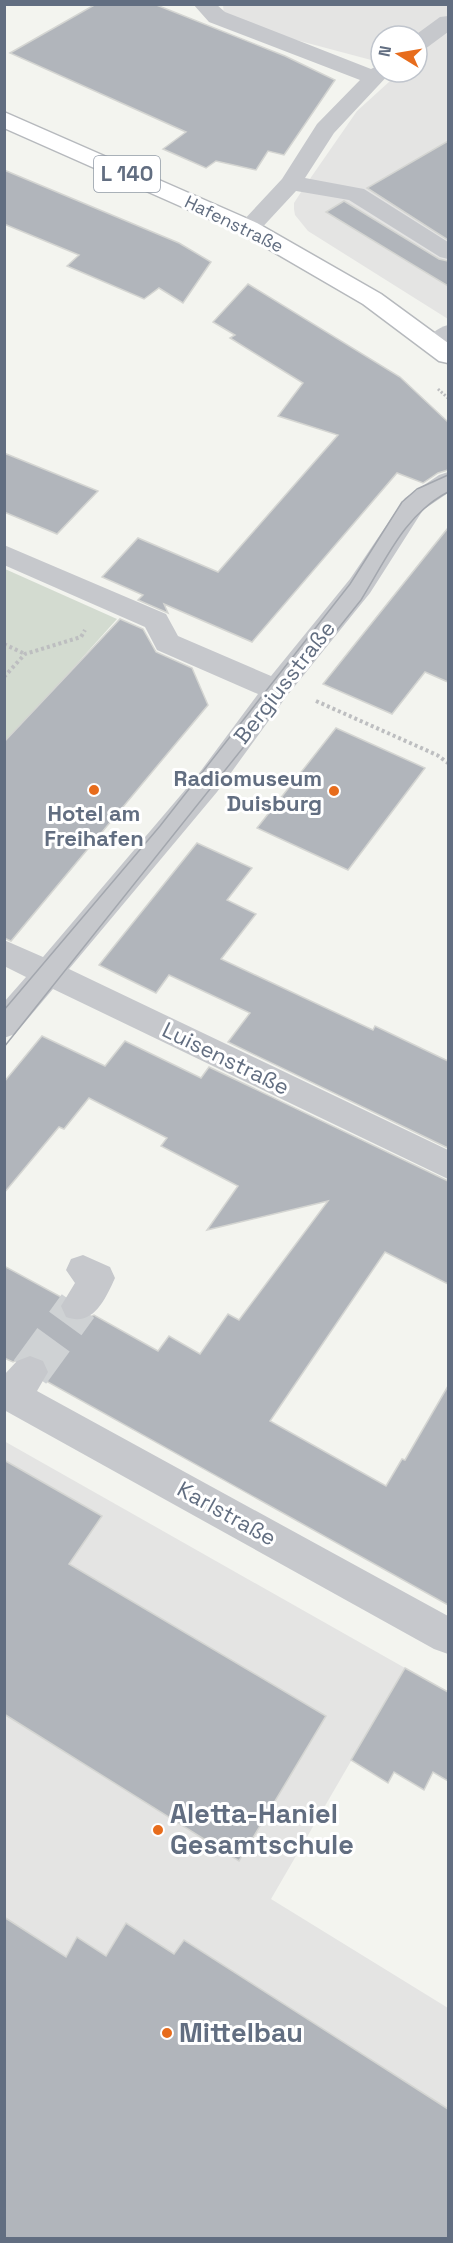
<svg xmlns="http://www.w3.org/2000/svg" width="453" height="2243" viewBox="0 0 453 2243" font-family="'Space Grotesk',sans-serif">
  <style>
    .built { fill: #e4e4e3 }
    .green { fill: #d3dbd0 }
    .building { fill: #b1b5bb; stroke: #d4d5d2; stroke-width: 1.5 }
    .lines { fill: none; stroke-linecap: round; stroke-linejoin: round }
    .minor-tunnel { stroke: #cfd2d4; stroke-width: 40; stroke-dasharray: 40 20; stroke-linecap: butt }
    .major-casing { stroke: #b6b9bd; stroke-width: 3 }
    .path-far1 { stroke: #bdbec0; stroke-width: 3; stroke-dasharray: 2 2; stroke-linecap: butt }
    .path { stroke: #bdbec0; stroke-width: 4; stroke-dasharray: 3 3; stroke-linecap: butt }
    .minor { fill: #c6c8cc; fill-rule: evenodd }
    .major { fill: #fff; fill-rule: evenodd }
    .tram { stroke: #a3a7ae; stroke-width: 1.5 }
    .poi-dot { fill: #e76c1c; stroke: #fff; stroke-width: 2 }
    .labels { text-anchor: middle; stroke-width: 6; stroke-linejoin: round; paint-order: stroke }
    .far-street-label { font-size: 18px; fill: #626e81; stroke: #fff }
    .shield { fill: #fff; stroke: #919aa7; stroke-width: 1.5 }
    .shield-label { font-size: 21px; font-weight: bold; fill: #626e81 }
    .street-label { font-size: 22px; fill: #626e81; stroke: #fff }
    .poi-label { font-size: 22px; font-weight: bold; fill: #626e81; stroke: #fff; text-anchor: end }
    .near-poi-label { font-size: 27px; font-weight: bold; fill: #626e81; stroke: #fff; text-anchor: start }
  </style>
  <rect width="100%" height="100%" fill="#f3f4ef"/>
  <g class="built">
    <path d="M223 5H448V319L308 231 295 215 294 209V203L305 186 357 111 400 72H417V36H381V57L375 61 281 36 224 15Z"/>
    <path d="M4 1441 405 1668 271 1899 448 2008V2238H5Z"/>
  </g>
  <path class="green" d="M5 569 117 619 5 744Z"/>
  <g class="building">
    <path d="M96 4H154L285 56 335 80 284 155 268 151 256 170 216 161 206 168 163 149 186 132 10 53Z"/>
    <path d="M448 141V240L367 188Z"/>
    <path d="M4 170 179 243 211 262 183 303 159 288 144 299 67 266 79 255 4 224Z"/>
    <path d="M344 201 439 259 448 261V286L326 212Z"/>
    <path d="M248 284 400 377 448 422V470L438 473 423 483 397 473 252 642 164 604 168 613 138 600 143 595 102 577 138 538 218 572 338 435 278 416 303 383 230 338 235 335 213 322Z"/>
    <path d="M4 453 98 491 57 534 4 512Z"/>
    <path d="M448 528V682L425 672 392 714 323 684Z"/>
    <path d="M120 619 143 629 156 652 192 668 208 705 11 941 4 938V742Z"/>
    <path d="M336 728 425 768 348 870 257 828Z"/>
    <path d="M197 843 252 868 227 900 256 914 221 959 373 1030 375 1026 448 1061V1148L228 1042 250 1013 169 975 156 993 99 965Z"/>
    <path d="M42 1036 105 1066 125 1041 201 1078 209 1067 448 1181V1284L385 1252 270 1421 386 1486 402 1459 405 1460 448 1386V1605L46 1381 50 1371 44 1359 31 1354 13 1362 4 1358V1266L63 1298 59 1307 66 1319 84 1320 94 1315 158 1351 169 1336 200 1354 228 1314 239 1320 328 1201 207 1230 238 1186 161 1146 167 1138 89 1098 64 1129 59 1127 4 1193V1082Z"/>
    <path d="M4 1460 102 1516 69 1564 326 1716 239 1861 4 1714Z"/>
    <path d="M405 1668 448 1692V1781L433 1772 424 1790 394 1772 388 1783 351 1760Z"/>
    <path d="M4 1917 66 1957 77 1937 106 1956 126 1923 174 1954 184 1940 448 2109V2238H4Z"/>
  </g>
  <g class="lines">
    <path class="minor-tunnel" d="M30 1372 78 1306"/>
    <defs>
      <path id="major" d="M4 112 257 223 381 294 448 343V363L439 361 363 304 241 233 4 128Z"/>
    </defs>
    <use href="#major" class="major-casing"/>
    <path class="path-far1" d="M438 389 448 398"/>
    <g class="path">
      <path d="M4 644 25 654"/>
      <path d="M4 677 25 654 81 637 85 630"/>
      <path d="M316 701 437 755 448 763"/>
    </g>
    <g class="minor">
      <path d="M193 4H216L225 12 371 69 381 64V72H391L334 133 305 178 364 189 448 242V259L440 257 349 200 296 191 257 233H241L237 228 241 223 282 179 317 124 360 80 209 22Z"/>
      <path d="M448 16V32L425 49 417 51V36H414L440 17Z"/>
      <path d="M448 325V346L435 353 426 351 423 345C429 335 437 328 448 325Z"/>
      <path d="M448 472V493L423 510 370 593 286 697 217 792 69 969 448 1150V1179L53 989 15 1034 4 1038V1002L26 977 4 966V940L43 957 197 776 258 694 157 650 145 627 4 565V545L166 614 178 636 271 676 350 579 405 498 439 475Z"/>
      <path d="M83 1255 110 1267 115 1278C105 1300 93 1327 66 1317L61 1306 75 1283 66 1270 71 1259Z"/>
      <path d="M30 1356 43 1361 48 1372 37 1391 448 1616V1654L434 1649 4 1410V1375L17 1361Z"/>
    </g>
    <use href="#major" class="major"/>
    <g class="tram">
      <path d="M4 1010 160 826 350 584 402 502 417 489 448 475"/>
      <path d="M4 1047 361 600C386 560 404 515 448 492"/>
    </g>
  </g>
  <g class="poi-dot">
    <circle cx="94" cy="790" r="6"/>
    <circle cx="334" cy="791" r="6"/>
    <circle cx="158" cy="1830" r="6"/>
    <circle cx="167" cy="2033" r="6"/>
  </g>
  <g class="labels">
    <g class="far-street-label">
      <text transform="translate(234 224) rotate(26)" y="6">Hafenstraße</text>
    </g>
    <rect class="shield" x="94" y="156" width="66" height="36" rx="4.5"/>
    <g class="shield-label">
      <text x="127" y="181">L 140</text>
    </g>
    <g class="street-label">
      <text transform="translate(284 682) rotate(-52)" y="8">Bergiusstraße</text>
      <text transform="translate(226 1058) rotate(26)" y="8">Luisenstraße</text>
      <text transform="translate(227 1513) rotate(29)" y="8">Karlstraße</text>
    </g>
    <g class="poi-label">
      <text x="322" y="786">Radiomuseum<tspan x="322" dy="25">Duisburg</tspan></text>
      <text x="94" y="821" text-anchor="middle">Hotel am<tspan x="94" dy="25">Freihafen</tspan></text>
    </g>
    <g class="near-poi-label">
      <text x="170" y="1823">Aletta-Haniel<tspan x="170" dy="31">Gesamtschule</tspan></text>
      <text x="179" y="2042">Mittelbau</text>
    </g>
  </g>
  <rect width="453" height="2243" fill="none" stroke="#626e81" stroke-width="12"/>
  <g transform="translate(399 54) rotate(281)"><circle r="28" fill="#ffffff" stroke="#c0c5cd" stroke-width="1.5"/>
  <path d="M0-4.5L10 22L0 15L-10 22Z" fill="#e76c1c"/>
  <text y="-9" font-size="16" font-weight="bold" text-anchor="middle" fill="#626e81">N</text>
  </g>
</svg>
